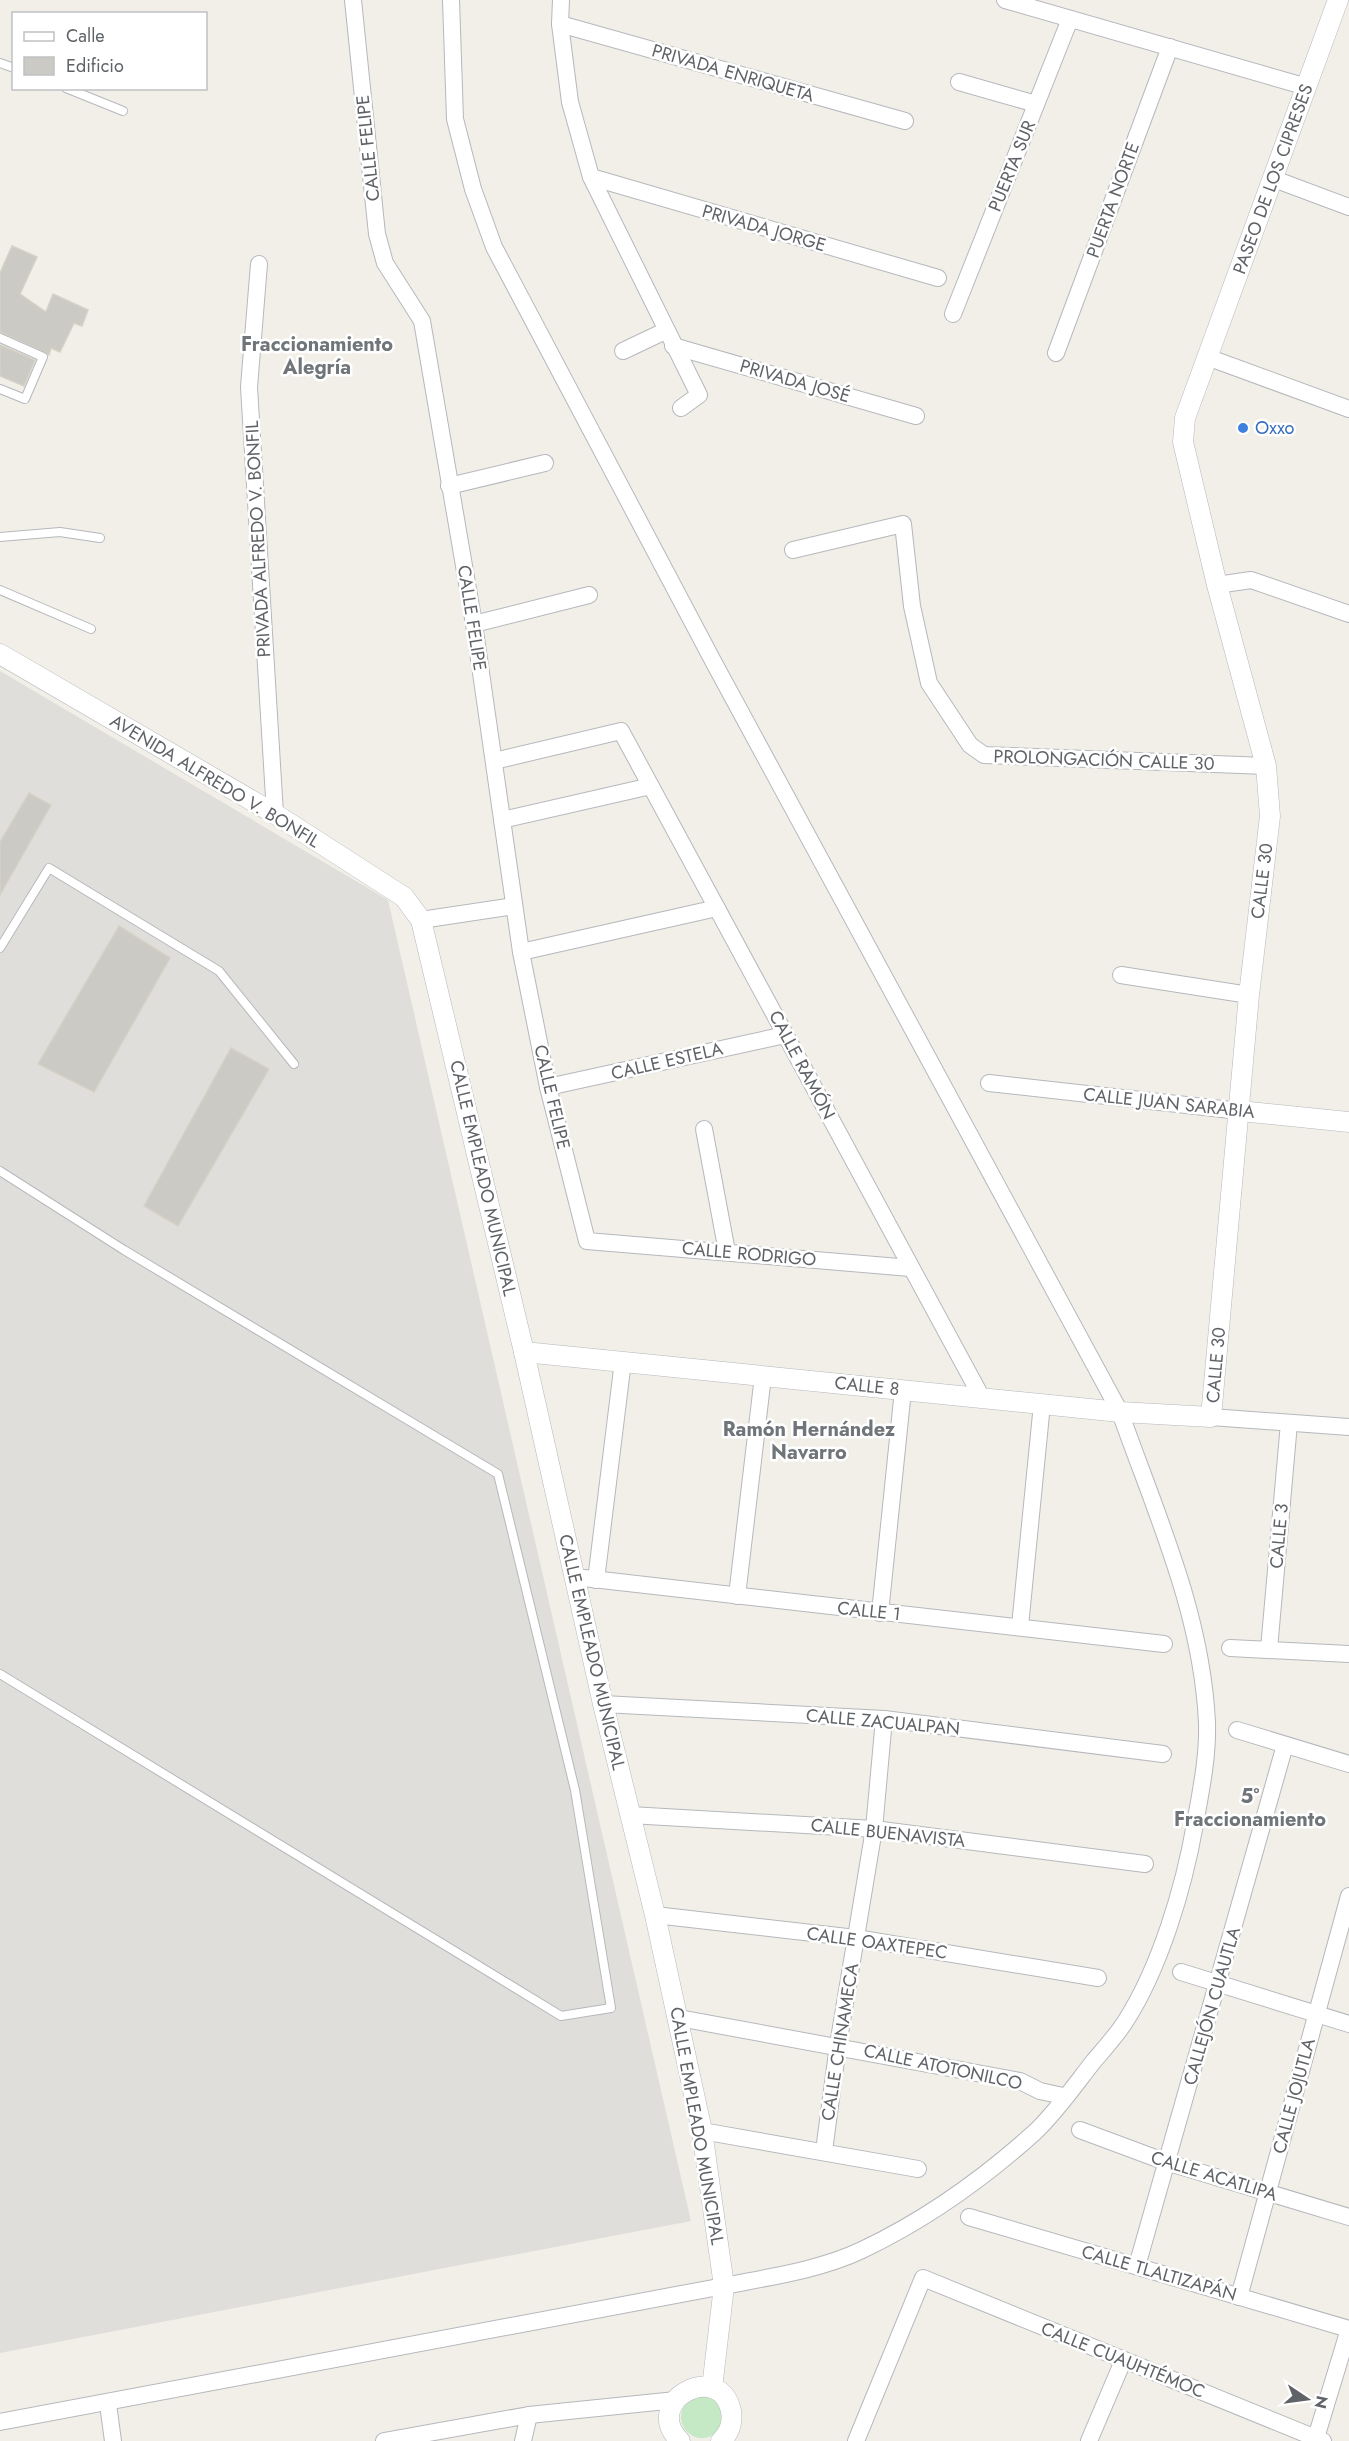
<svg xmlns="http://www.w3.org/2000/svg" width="1349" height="2441" viewBox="0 0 1349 2441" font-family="Jost,sans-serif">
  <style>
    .industrial { fill: #e0deda }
    .green { fill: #c5e8c5 }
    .building { fill: #cccac5; stroke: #d6d1c6; stroke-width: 1.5 }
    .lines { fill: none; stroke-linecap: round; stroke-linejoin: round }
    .service-casing { stroke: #b5b8bc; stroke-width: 10 }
    .minor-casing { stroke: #b5b8bc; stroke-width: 18 }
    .tertiary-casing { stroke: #b5b8bc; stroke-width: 21 }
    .service { stroke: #fff; stroke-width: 8 }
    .minor { stroke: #fff; stroke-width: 16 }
    .tertiary { stroke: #fff; stroke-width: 20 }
    .shop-dot { fill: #3f7fe0; stroke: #fff; stroke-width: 2 }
    .labels { text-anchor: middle; stroke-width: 5; stroke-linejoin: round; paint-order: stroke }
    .street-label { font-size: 18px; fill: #5f6368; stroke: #fff }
    .shop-label { font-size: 18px; fill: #366cbe; stroke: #fff; text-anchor: start }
    .neighbourhood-label { font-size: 20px; font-weight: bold; fill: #70757a; stroke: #fff }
  </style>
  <rect width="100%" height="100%" fill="#f1efe8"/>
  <path class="industrial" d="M0 671 388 900 691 2221 0 2353Z"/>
  <circle class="green" cx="702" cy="2417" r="21"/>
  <g class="building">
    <path d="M12 246 37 257 20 294 46 312 53 294 88 310 82 326 74 323 60 352 51 348 49 355 0 332V273Z"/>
    <path d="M0 345 35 360 24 386 0 376Z"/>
    <path d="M29 793 51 805 0 895V842Z"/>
    <path d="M119 926 170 958 94 1092 38 1064Z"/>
    <path d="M231 1048 269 1069 178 1226 144 1206Z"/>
  </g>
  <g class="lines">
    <defs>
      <g id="service">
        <path d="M0 63 14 68"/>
        <path d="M66 88 123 111"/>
        <path d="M0 338 43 357 25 399 0 389"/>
        <path d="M0 537 60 532 100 538"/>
        <path d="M0 590 91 629"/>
        <path d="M0 948 49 868 219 971 294 1064"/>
        <path d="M0 1171 124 1250 498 1474 575 1790 611 2008 561 2016 0 1674"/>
      </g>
      <g id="minor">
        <path d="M353 0 377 234 385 263 422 321 474 624 521 952 548 1087 587 1241 911 1268"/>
        <path d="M561 0 560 24 570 102 591 177 699 395 681 408"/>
        <path d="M1005 0 1307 87"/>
        <path d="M560 24 905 121"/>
        <path d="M959 82 1036 104"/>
        <path d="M591 177 938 278"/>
        <path d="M1274 179 1349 207"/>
        <path d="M259 264 249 387 275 814"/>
        <path d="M953 314 1070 19"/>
        <path d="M673 346 916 416"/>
        <path d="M623 351 665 331"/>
        <path d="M1056 353 1170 47"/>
        <path d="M1207 357 1349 409"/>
        <path d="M449 486 545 463"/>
        <path d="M793 550 903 524 912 606 929 683 970 745 984 755 1266 766"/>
        <path d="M1217 585 1251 580 1349 614"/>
        <path d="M474 624 589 595"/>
        <path d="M494 761 621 731 982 1398"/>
        <path d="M502 820 651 786"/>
        <path d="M421 920 514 906"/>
        <path d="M521 952 717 908"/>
        <path d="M1121 975 1249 995"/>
        <path d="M989 1083 1240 1111"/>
        <path d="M548 1087 785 1035"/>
        <path d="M704 1129 727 1252"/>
        <path d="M1211 1417 1349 1427"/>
        <path d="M575 1577 1164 1644"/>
        <path d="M596 1580 623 1361"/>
        <path d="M737 1596 763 1376"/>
        <path d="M880 1613 903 1390"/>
        <path d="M1020 1626 1042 1404"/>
        <path d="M1230 1648 1349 1654"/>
        <path d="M1269 1649 1289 1423"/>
        <path d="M603 1704 884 1719 1163 1754"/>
        <path d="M1237 1730 1349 1764"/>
        <path d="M630 1815 874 1829 1145 1864"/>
        <path d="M655 1915 856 1938 1098 1978"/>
        <path d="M1181 1972 1349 2024"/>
        <path d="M679 2018 1020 2081 1040 2091 1063 2096"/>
        <path d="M1080 2130 1166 2162 1349 2217"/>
        <path d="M702 2131 918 2169"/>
        <path d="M824 2151 838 2045 874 1829 884 1719"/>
        <path d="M969 2217 1349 2329"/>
        <path d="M1137 2266 1285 1745"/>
        <path d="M1239 2297 1349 1896"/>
        <path d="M108 2404 113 2441"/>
        <path d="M0 2422 724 2286C769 2277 820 2270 862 2250 923 2221 984 2178 1035 2132 1057 2111 1075 2085 1093 2062 1104 2049 1116 2036 1125 2022 1160 1968 1184 1887 1195 1824 1201 1790 1208 1757 1207 1723 1202 1613 1156 1514 1120 1412L713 661 494 247 473 189 455 119 451 0"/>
        <path d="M384 2441 529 2415 676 2400"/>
        <path d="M523 2441 529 2415"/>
        <path d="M856 2441 923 2278 1323 2441"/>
        <path d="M1089 2441 1123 2361"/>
        <path d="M1315 2441 1349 2329"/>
      </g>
      <g id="tertiary">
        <path d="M0 654 275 814 404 897 421 920 524 1352 603 1704 655 1915 702 2131 724 2286 712 2388"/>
        <path d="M1240 1111 1349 1122"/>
        <path d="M524 1352 1120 1412 1211 1417 1249 995 1270 816 1266 766 1217 585 1183 442 1185 418 1338 0"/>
        <path d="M680 2441C640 2401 720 2359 731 2411 733 2423 729 2434 721 2441"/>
      </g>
    </defs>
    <use href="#service" class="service-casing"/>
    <use href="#minor" class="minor-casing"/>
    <use href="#tertiary" class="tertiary-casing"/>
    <use href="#service" class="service"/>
    <use href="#minor" class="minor"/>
    <use href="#tertiary" class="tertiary"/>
  </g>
  <circle class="shop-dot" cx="1243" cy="428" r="6"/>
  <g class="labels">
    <g class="street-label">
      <text transform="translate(733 73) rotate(16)" y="6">PRIVADA ENRIQUETA</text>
      <text transform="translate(368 148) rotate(-96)" y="6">CALLE FELIPE</text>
      <text transform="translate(1012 166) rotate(-68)" y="6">PUERTA SUR</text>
      <text transform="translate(1273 179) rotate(-70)" y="6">PASEO DE LOS CIPRESES</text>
      <text transform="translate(1113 200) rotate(-70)" y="6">PUERTA NORTE</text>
      <text transform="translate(764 228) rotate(16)" y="6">PRIVADA JORGE</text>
      <text transform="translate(795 381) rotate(16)" y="6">PRIVADA JOSÉ</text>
      <text transform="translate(258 539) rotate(-93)" y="6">PRIVADA ALFREDO V. BONFIL</text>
      <text transform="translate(472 618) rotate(81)" y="6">CALLE FELIPE</text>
      <text transform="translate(1104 760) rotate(2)" y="6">PROLONGACIÓN CALLE 30</text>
      <text transform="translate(215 781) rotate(31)" y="6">AVENIDA ALFREDO V. BONFIL</text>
      <text transform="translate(1262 881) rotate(-83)" y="6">CALLE 30</text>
      <text transform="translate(667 1061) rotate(-13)" y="6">CALLE ESTELA</text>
      <text transform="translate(802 1065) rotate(62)" y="6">CALLE RAMÓN</text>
      <text transform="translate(552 1097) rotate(77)" y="6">CALLE FELIPE</text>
      <text transform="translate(1169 1103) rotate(6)" y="6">CALLE JUAN SARABIA</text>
      <text transform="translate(483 1178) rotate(77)" y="6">CALLE EMPLEADO MUNICIPAL</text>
      <text transform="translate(749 1254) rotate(5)" y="6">CALLE RODRIGO</text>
      <text transform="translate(1216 1365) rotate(-85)" y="6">CALLE 30</text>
      <text transform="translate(867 1386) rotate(6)" y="6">CALLE 8</text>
      <text transform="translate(1279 1536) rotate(-85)" y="6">CALLE 3</text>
      <text transform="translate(869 1611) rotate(6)" y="6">CALLE 1</text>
      <text transform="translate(592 1652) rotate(77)" y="6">CALLE EMPLEADO MUNICIPAL</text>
      <text transform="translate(883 1722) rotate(5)" y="6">CALLE ZACUALPAN</text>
      <text transform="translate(888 1833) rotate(6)" y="6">CALLE BUENAVISTA</text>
      <text transform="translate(877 1943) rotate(8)" y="6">CALLE OAXTEPEC</text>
      <text transform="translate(1212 2006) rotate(-74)" y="6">CALLEJÓN CUAUTLA</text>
      <text transform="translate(840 2042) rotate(-81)" y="6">CALLE CHINAMECA</text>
      <text transform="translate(943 2067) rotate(12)" y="6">CALLE ATOTONILCO</text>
      <text transform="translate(1294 2096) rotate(-75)" y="6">CALLE JOJUTLA</text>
      <text transform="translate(697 2126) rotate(80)" y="6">CALLE EMPLEADO MUNICIPAL</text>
      <text transform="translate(1214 2176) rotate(17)" y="6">CALLE ACATLIPA</text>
      <text transform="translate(1159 2273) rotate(16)" y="6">CALLE TLALTIZAPÁN</text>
      <text transform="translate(1123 2360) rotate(22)" y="6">CALLE CUAUHTÉMOC</text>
    </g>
    <g class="shop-label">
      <text x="1255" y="434">Oxxo</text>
    </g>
    <g class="neighbourhood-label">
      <text x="317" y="351">Fraccionamiento<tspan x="317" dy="23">Alegría</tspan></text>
      <text x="809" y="1436">Ramón Hernández<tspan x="809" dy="23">Navarro</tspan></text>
      <text x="1250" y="1803">5°<tspan x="1250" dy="23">Fraccionamiento</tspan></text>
    </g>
  </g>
  <rect x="12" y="12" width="195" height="78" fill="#ffffff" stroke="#bfc1c3" stroke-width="1.5"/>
  <rect x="24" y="32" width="30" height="9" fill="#ffffff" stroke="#bfc1c3" stroke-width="1.5"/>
  <text x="66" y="42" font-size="18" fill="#5f6368">Calle</text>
  <rect x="24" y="57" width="30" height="18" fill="#cccac5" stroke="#bfc1c3" stroke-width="1.5"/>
  <text x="66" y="72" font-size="18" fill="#5f6368">Edificio</text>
  <g transform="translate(1307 2399) rotate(103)" stroke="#ffffff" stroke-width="4.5" paint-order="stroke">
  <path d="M0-4.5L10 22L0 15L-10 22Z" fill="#5f6368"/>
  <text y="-9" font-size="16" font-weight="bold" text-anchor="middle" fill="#5f6368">N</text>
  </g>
</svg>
